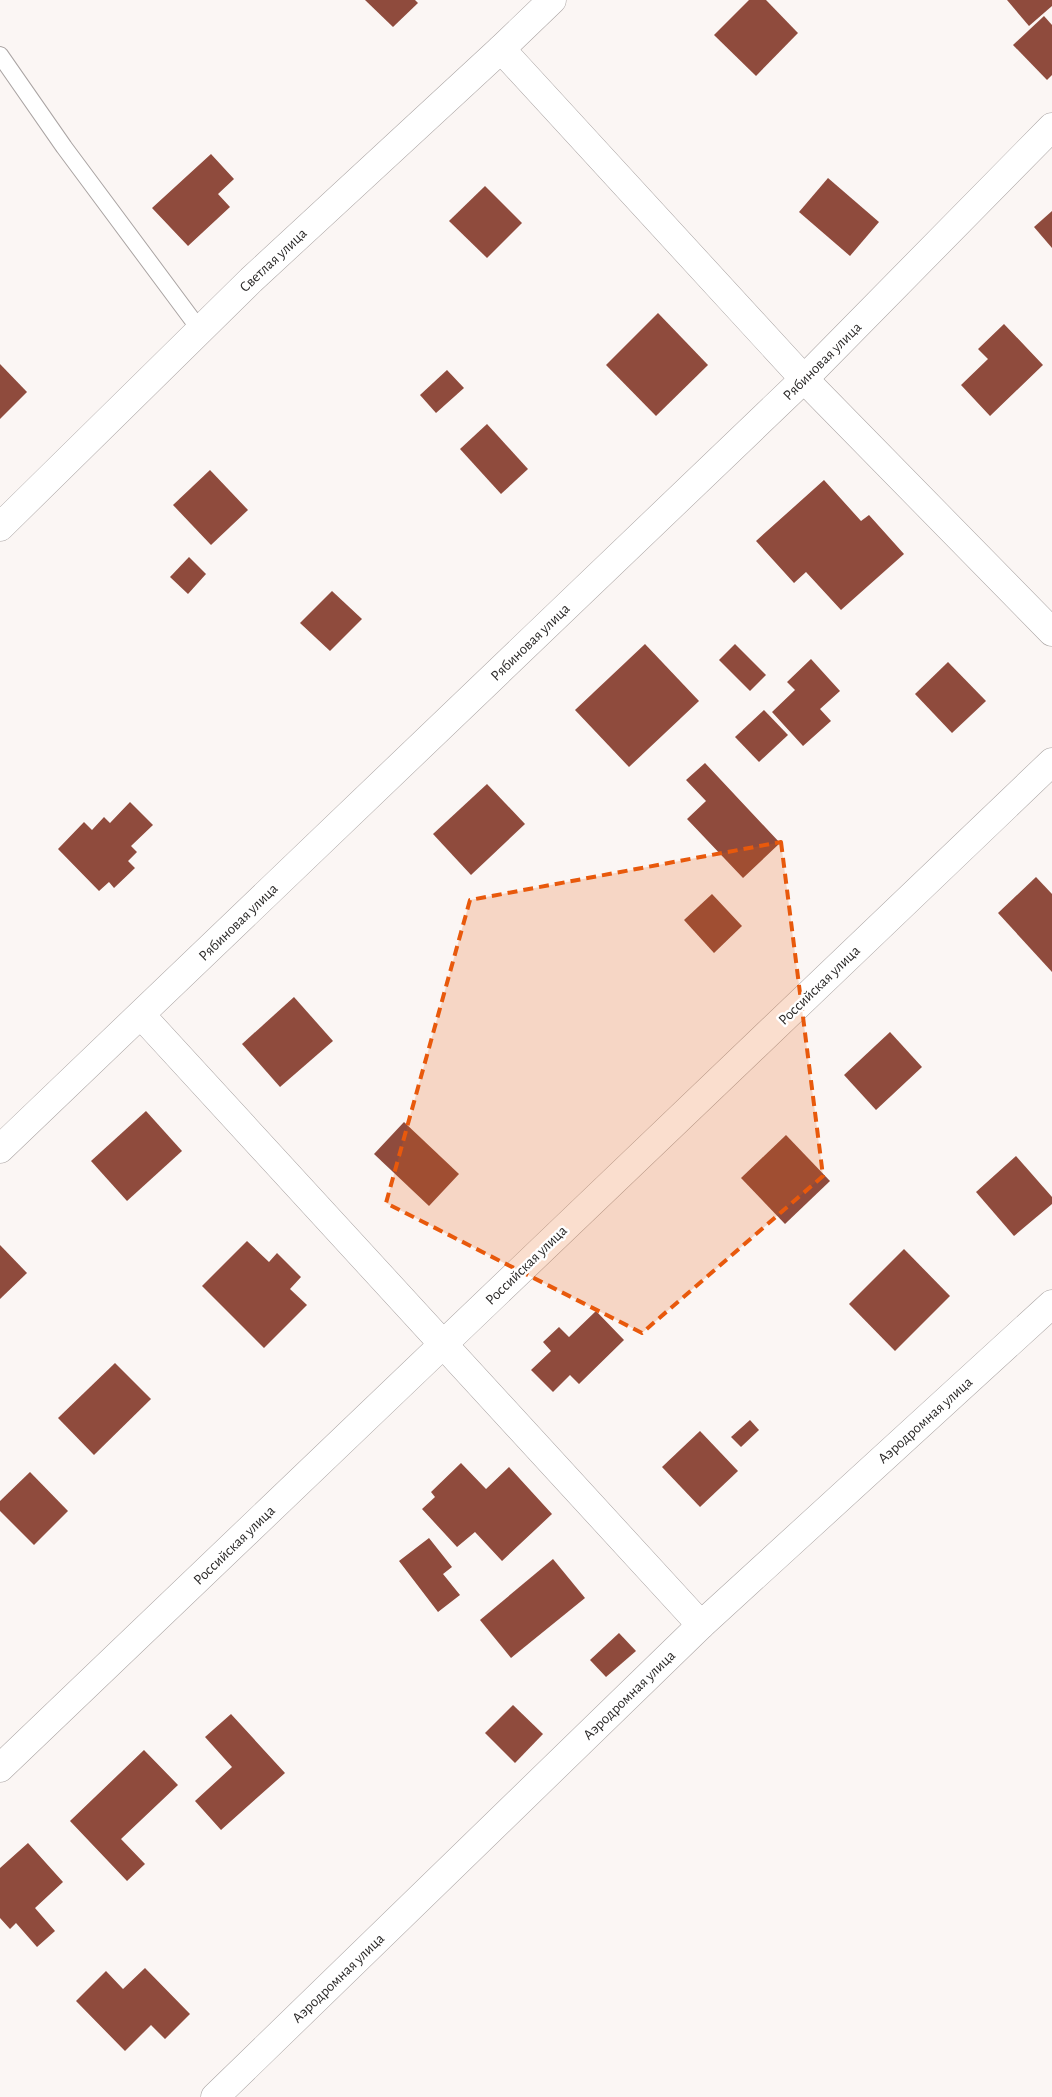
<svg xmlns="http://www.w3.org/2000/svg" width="1052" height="2097" viewBox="0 0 1052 2097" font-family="'Alegreya Sans',sans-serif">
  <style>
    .building { fill: #8f4b3d }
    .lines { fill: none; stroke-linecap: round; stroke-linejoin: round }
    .lane-casing { stroke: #aaa4a3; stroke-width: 18 }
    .street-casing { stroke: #aaa4a3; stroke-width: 29 }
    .secondary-casing { stroke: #aaa4a3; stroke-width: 29 }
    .lane { stroke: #fff; stroke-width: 16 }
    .street { stroke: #fff; stroke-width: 28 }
    .secondary { stroke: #fff; stroke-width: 28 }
    .marked { fill: #e8590c; fill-opacity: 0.2; stroke: #e8590c; stroke-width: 4; stroke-dasharray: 10 6; stroke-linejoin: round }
    .labels { text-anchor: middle; stroke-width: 5; stroke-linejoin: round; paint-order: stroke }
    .street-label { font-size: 15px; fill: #2c2a29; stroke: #fff }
  </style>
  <rect width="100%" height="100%" fill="#fbf6f4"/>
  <g class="building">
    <path d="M365 0H415L418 3 393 27Z"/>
    <path d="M749 0H766L798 33 756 76 714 35Z"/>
    <path d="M1007 0H1052V6L1029 26Z"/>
    <path d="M1044 16 1052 25V75L1047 80 1013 45Z"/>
    <path d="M211 154 234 179 218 194 230 207 188 246 152 208Z"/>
    <path d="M828 178 879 222 850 256 799 212Z"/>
    <path d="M485 186 522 223 487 258 449 221Z"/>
    <path d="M1052 211V248L1034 227Z"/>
    <path d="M658 313 708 365 656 416 606 365Z"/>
    <path d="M1004 324 1043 365 990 416 961 385 988 359 978 349Z"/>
    <path d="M0 364 27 392 0 419Z"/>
    <path d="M447 370 464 388 436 413 420 395Z"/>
    <path d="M487 424 528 469 501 494 460 449Z"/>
    <path d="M210 470 248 510 211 545 173 505Z"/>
    <path d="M824 480 861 521 869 515 904 554 841 610 806 572 794 583 756 541Z"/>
    <path d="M189 557 206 574 188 594 170 577Z"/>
    <path d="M332 591 362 619 330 651 300 623Z"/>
    <path d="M645 644 699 701 629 767 575 710Z"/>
    <path d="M735 644 766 675 750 691 719 660Z"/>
    <path d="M811 659 840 691 820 709 831 721 803 746 772 712 795 690 787 682Z"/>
    <path d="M948 662 986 701 952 733 915 694Z"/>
    <path d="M764 710 788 735 759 762 735 737Z"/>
    <path d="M705 763 780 843 743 878 687 819 706 801 686 780Z"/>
    <path d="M487 784 525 824 471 875 433 834Z"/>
    <path d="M130 802 153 825 131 846 137 852 128 861 135 868 114 888 109 882 99 891 58 849 84 822 92 830 104 817 110 823Z"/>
    <path d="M1036 877 1052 894V972L998 913Z"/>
    <path d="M712 894 742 926 714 953 684 920Z"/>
    <path d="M294 997 333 1041 280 1087 242 1044Z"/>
    <path d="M890 1032 922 1067 876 1110 844 1075Z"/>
    <path d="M146 1111 182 1151 127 1201 91 1161Z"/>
    <path d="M404 1122 459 1174 429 1206 374 1154Z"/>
    <path d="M786 1135 830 1181 785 1224 741 1178Z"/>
    <path d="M1016 1156 1052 1197V1204L1014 1236 976 1192Z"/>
    <path d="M247 1241 269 1262 277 1253 301 1277 290 1289 307 1305 264 1348 202 1286Z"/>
    <path d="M0 1245 27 1273 0 1299Z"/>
    <path d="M904 1249 950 1296 895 1351 849 1304Z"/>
    <path d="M596 1311 624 1340 579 1384 570 1375 553 1392 531 1370 551 1351 543 1342 559 1327 569 1337Z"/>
    <path d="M115 1363 151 1399 94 1455 58 1418Z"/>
    <path d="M750 1420 759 1430 741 1447 731 1437Z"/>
    <path d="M700 1431 738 1471 700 1507 662 1467Z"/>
    <path d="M461 1463 486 1489 509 1467 552 1514 502 1561 475 1532 457 1547 422 1509 435 1497 431 1492Z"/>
    <path d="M30 1472 68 1511 34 1545 0 1511V1501Z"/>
    <path d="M429 1538 452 1567 443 1574 460 1595 438 1612 399 1561Z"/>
    <path d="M553 1559 585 1598 511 1658 480 1620Z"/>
    <path d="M619 1633 636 1651 606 1677 590 1660Z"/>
    <path d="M513 1705 543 1734 515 1763 485 1733Z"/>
    <path d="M231 1714 285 1773 221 1830 195 1801 232 1767 205 1737Z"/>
    <path d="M144 1750 178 1785 121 1839 145 1864 127 1881 70 1821Z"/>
    <path d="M28 1843 63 1882 35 1908 55 1931 37 1947 16 1923 10 1929 0 1918V1868Z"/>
    <path d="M145 1968 190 2014 165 2039 151 2025 125 2051 76 2001 106 1971 123 1989Z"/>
  </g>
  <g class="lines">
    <defs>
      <path id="lane" d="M0 55 64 147 200 330"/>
      <g id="street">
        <path d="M501 49 804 379 1052 632"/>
        <path d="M0 527 251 280 501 49 552 0"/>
        <path d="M141 1015 701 1625"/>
        <path d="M0 1149 804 379 1052 127"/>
        <path d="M215 2097 701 1625 1052 1304"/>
      </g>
      <path id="secondary" d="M0 1768 1052 762"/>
    </defs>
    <use href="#lane" class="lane-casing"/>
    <use href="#street" class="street-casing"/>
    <use href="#secondary" class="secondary-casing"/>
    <use href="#lane" class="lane"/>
    <use href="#street" class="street"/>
    <use href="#secondary" class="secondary"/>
  </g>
  <path class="marked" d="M781 842 823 1176 642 1333 386 1203 470 900Z"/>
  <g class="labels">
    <g class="street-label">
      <text transform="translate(273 260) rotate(-43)" y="5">Светлая улица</text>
      <text transform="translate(822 361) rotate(-45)" y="5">Рябиновая улица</text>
      <text transform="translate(530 642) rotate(-44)" y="5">Рябиновая улица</text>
      <text transform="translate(238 922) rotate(-44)" y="5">Рябиновая улица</text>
      <text transform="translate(819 985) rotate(-44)" y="5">Российская улица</text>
      <text transform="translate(526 1265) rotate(-44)" y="5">Российская улица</text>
      <text transform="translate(925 1420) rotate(-42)" y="5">Аэродромная улица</text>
      <text transform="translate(234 1545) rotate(-44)" y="5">Российская улица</text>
      <text transform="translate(629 1695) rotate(-44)" y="5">Аэродромная улица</text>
      <text transform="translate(338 1978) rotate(-44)" y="5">Аэродромная улица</text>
    </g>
  </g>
</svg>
